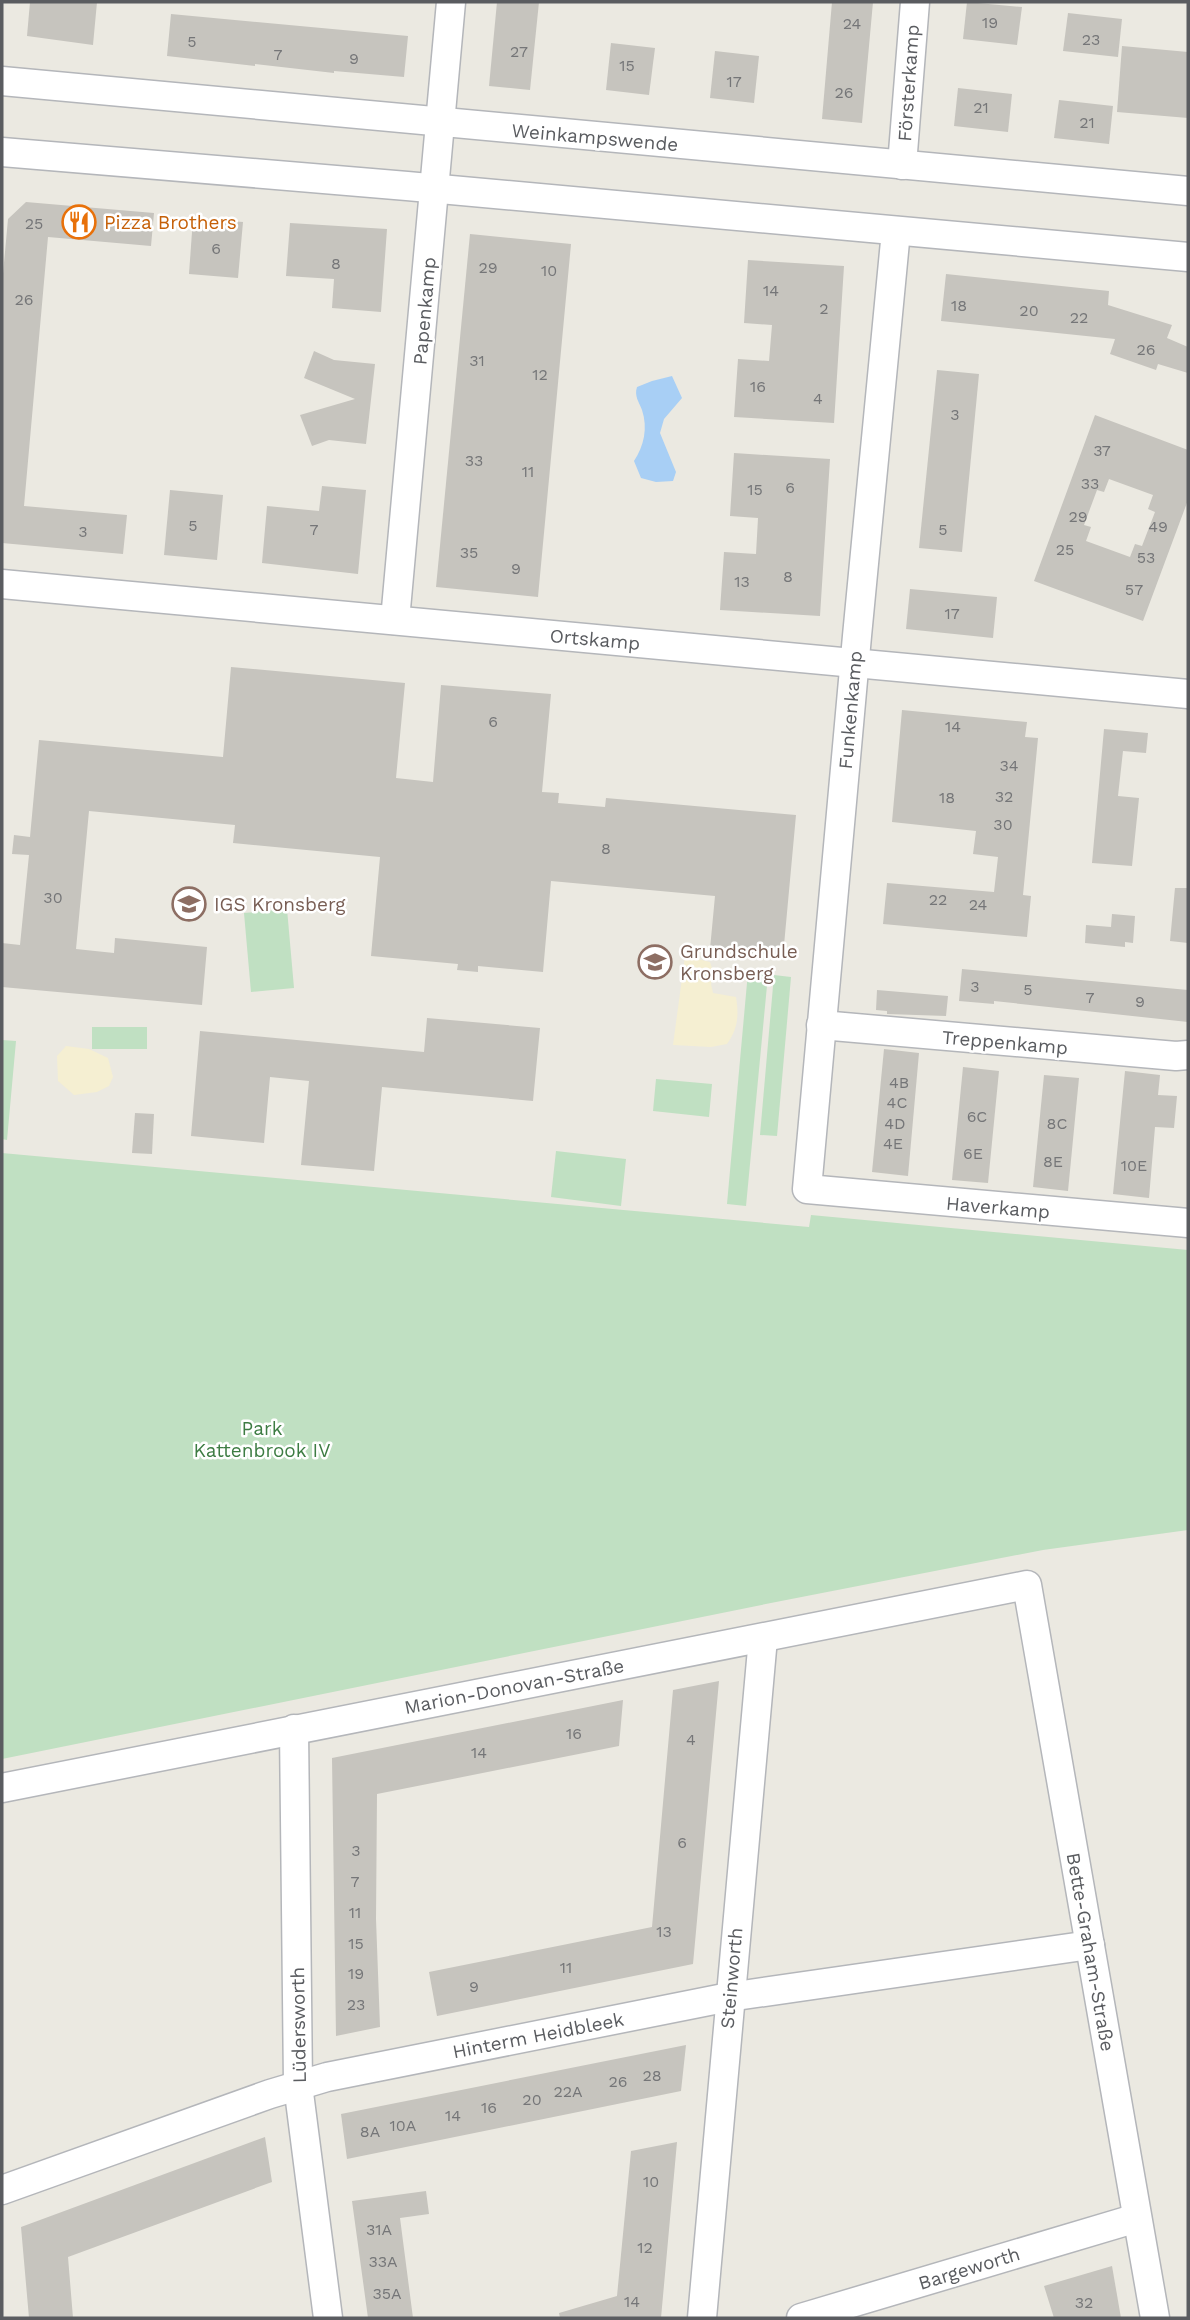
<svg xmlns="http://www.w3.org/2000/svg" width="1190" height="2320" viewBox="0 0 1190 2320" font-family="'Work Sans',sans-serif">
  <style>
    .green { fill: #c0e0c2 }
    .sand { fill: #f5efd2 }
    .water { fill: #a8cff5 }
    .building { fill: #c6c4be; fill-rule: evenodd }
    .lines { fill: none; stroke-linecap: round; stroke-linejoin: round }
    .street-casing { stroke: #b4b6ba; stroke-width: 31 }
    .street { stroke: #fff; stroke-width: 28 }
    .labels { text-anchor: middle; stroke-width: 5; stroke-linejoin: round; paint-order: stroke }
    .number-label { font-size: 16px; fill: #757678 }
    .street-label { font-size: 19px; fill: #5a5c60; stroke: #fff }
    .food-label { font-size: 19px; fill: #c56008; stroke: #fff; text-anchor: start }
    .education-label { font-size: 19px; fill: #785e54; stroke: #fff; text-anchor: start }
    .park-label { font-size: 19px; fill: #3d7c43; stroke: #fff }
  </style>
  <rect width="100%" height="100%" fill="#ebe9e1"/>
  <g class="green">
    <path d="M287 909 294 988 251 992 244 913Z"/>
    <path d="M748 972 768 975 746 1206 727 1204Z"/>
    <path d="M774 975 791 977 777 1136 760 1135Z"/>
    <rect x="92" y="1027" width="55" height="22"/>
    <path d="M2 1040 16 1041 7 1140 2 1139Z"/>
    <path d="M656 1079 712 1084 709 1117 653 1111Z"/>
    <path d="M556 1151 626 1159 621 1206 551 1197Z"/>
    <path d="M2 1153 809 1227 811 1215 1188 1250V1530L1043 1550 776 1602 2 1759Z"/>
  </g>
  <g class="sand">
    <path d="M685 956 710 962 714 974 711 984 713 993 736 997C739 1015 738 1029 727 1044L711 1047 673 1045Z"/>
    <path d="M66 1046 89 1049 108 1058 113 1077 109 1086 97 1092 74 1095 58 1081 57 1056Z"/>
  </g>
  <path class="water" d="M672 376 682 398 664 419 660 433 676 472 673 481 656 482 641 478 634 461C644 446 648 428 642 410 639 402 634 396 637 387L652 381Z"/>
  <g class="building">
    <path d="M30 2H97L93 45 27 36Z"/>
    <path d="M497 2H539L530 90 489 86Z"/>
    <path d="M832 2H873L862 123 822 119Z"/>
    <path d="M967 2 1022 7 1017 45 963 39Z"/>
    <path d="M1068 13 1122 19 1118 57 1063 51Z"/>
    <path d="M171 14 408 36 404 77 334 71V73L255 64V66L167 56Z"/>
    <path d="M611 43 655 48 649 95 606 90Z"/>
    <path d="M1122 46 1188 52V118L1117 112Z"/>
    <path d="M715 51 759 56 754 103 710 98Z"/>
    <path d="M958 88 1012 94 1008 132 954 126Z"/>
    <path d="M1059 100 1113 106 1109 144 1054 138Z"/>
    <path d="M26 202 154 213 151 246 48 237 24 506 127 515 123 554 2 543V285L8 219Z"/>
    <path d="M193 218 243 222 238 278 189 274Z"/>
    <path d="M290 223 387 229 381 312 332 308 334 279 286 276Z"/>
    <path d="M470 234 571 244 538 597 436 587Z"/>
    <path d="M748 260 844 266 834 423 734 417 738 359 769 361 772 325 744 323Z"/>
    <path d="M946 274 1109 291 1108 305 1172 325 1167 338 1188 347V373L1158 364 1156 370 1110 354 1115 339 941 321Z"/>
    <path d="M314 351 334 360 375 364 366 444 329 440 312 446 300 415 355 399 304 378Z"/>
    <path d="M937 370 979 374 962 552 919 548Z"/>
    <path d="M1095 415 1188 450V500L1143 621 1034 581ZM1109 479 1153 495 1148 509 1155 512 1142 546 1135 544 1130 557 1086 541 1091 527 1084 525 1097 490 1104 492Z"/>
    <path d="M734 453 830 459 820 616 720 610 724 552 756 554 758 518 730 516Z"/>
    <path d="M322 486 366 490 358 574 262 563 267 506 319 511Z"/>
    <path d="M170 490 223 495 217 560 164 555Z"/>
    <path d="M910 589 997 597 993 638 906 629Z"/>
    <path d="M231 667 405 683 396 778 433 782 441 685 551 694 542 792 559 793 558 803 605 807 606 798 796 815 783 956 710 949 715 896 551 881 543 972 478 966V972L457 970 458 964 371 956 380 857 233 843 235 825 89 811 76 949 114 953 115 938 207 947 202 1005 2 987V943L20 945 29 855 12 854 14 835 30 837 39 740 223 757Z"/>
    <path d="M902 710 1027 722 1025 737 1038 738 1023 895 1031 896 1027 937 883 924 887 883 994 892 998 857 973 854 976 831 892 822Z"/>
    <path d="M1104 729 1148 733 1146 753 1123 751 1118 796 1139 798 1132 866 1092 863Z"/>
    <path d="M1175 888H1188V943L1170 941Z"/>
    <path d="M1112 914 1135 916 1133 943 1125 942V947L1085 943 1086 925 1111 927Z"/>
    <path d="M962 969 1188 990V1022L994 1001V1004L959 1001Z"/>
    <path d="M877 990 948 996 946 1016 887 1014V1011L876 1010Z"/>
    <path d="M427 1018 540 1028 533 1101 382 1087 374 1171 301 1165 309 1081 270 1077 264 1143 191 1136 200 1031 424 1052Z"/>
    <path d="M884 1049 919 1053 908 1176 872 1172Z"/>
    <path d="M963 1067 999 1071 988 1183 952 1180Z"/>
    <path d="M1125 1071 1160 1075 1158 1095 1177 1096 1174 1128 1155 1127 1149 1198 1113 1194Z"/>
    <path d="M1044 1075 1079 1078 1068 1191 1033 1187Z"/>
    <path d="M135 1113 154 1114 152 1154 132 1153Z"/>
    <path d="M719 1681 693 1964 437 2016 429 1972 652 1927 673 1690Z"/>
    <path d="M623 1700 619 1746 377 1794 376 1919 380 2027 336 2036 332 1758Z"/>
    <path d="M686 2045 681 2091 347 2159 341 2114Z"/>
    <path d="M265 2137 272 2182 68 2257 73 2318H29L21 2227Z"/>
    <path d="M677 2142 661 2318H560L559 2313 617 2296 631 2151Z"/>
    <path d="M426 2191 429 2214 400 2218 413 2318H368L352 2201Z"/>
    <path d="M1112 2266 1121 2318H1054L1044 2286Z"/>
  </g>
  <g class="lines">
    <defs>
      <g id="street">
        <path d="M2 81 1188 191"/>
        <path d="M2 152 407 186 1188 257"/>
        <path d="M902 165 915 2"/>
        <path d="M896 231 857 636 807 1189 1188 1223"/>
        <path d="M2 584 1188 694"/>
        <path d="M395 620 451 2"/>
        <path d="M821 1025 1176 1056 1188 1055"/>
        <path d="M294 1729 298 2085 328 2318"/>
        <path d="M2 1788 1027 1585 1155 2318"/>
        <path d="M2 2190 270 2094 327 2077 729 1997 1090 1945"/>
        <path d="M702 2318 763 1638"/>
        <path d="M801 2318 1137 2218"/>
      </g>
    </defs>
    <use href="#street" class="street-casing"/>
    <use href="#street" class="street"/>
  </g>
  <defs>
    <symbol id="restaurant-ring" viewBox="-11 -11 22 22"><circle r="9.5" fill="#fff" stroke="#e8710a" stroke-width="1.5"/><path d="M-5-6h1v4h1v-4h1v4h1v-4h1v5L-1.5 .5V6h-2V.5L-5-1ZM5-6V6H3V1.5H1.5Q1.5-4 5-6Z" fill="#e8710a"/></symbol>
    <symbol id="school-ring" viewBox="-11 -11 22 22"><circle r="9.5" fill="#fff" stroke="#8d6e63" stroke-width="1.5"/><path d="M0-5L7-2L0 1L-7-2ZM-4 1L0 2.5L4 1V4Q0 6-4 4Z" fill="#8d6e63"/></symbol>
  </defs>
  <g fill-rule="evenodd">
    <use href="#restaurant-ring" x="60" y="203" width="38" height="38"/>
    <use href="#school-ring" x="170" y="885" width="38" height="38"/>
    <use href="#school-ring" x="636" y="943" width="38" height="38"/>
  </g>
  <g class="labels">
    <g class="number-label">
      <text x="990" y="28">19</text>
      <text x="852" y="29">24</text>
      <text x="1091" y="45">23</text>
      <text x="192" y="47">5</text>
      <text x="519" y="57">27</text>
      <text x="278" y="60">7</text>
      <text x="354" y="64">9</text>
      <text x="627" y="71">15</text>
      <text x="734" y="87">17</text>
      <text x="844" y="98">26</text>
      <text x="981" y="113">21</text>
      <text x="1087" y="128">21</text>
      <text x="34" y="229">25</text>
      <text x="216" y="254">6</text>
      <text x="336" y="269">8</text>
      <text x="488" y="273">29</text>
      <text x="549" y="276">10</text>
      <text x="771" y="296">14</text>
      <text x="24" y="305">26</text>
      <text x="959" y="311">18</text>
      <text x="824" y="314">2</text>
      <text x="1029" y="316">20</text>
      <text x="1079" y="323">22</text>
      <text x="1146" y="355">26</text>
      <text x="477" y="366">31</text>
      <text x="540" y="380">12</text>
      <text x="758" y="392">16</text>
      <text x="818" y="404">4</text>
      <text x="955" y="420">3</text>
      <text x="1102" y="456">37</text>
      <text x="474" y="466">33</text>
      <text x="528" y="477">11</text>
      <text x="1090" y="489">33</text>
      <text x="790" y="493">6</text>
      <text x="755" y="495">15</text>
      <text x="1078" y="522">29</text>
      <text x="193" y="531">5</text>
      <text x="1158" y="532">49</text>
      <text x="314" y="535">7</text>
      <text x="943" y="535">5</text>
      <text x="83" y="537">3</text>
      <text x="1065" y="555">25</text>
      <text x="469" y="558">35</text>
      <text x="1146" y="563">53</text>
      <text x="516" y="574">9</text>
      <text x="788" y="582">8</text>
      <text x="742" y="587">13</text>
      <text x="1134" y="595">57</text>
      <text x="952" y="619">17</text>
      <text x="493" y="727">6</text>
      <text x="953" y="732">14</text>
      <text x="1009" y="771">34</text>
      <text x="1004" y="802">32</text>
      <text x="947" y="803">18</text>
      <text x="1003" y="830">30</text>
      <text x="606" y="854">8</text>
      <text x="53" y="903">30</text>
      <text x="938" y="905">22</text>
      <text x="978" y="910">24</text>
      <text x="975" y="992">3</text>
      <text x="1028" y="995">5</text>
      <text x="1090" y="1003">7</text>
      <text x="1140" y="1007">9</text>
      <text x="899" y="1088">4B</text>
      <text x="897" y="1108">4C</text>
      <text x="977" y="1122">6C</text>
      <text x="895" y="1129">4D</text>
      <text x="1057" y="1129">8C</text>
      <text x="893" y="1149">4E</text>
      <text x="973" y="1159">6E</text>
      <text x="1053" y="1167">8E</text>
      <text x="1134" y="1171">10E</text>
      <text x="574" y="1739">16</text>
      <text x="691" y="1745">4</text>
      <text x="479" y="1758">14</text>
      <text x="682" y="1848">6</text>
      <text x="356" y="1856">3</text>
      <text x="355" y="1887">7</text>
      <text x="355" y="1918">11</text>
      <text x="664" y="1937">13</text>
      <text x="356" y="1949">15</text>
      <text x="566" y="1973">11</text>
      <text x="356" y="1979">19</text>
      <text x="474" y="1992">9</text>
      <text x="356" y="2010">23</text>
      <text x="652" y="2081">28</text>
      <text x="618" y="2087">26</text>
      <text x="568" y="2097">22A</text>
      <text x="532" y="2105">20</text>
      <text x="489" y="2113">16</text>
      <text x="453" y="2121">14</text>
      <text x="403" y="2131">10A</text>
      <text x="370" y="2137">8A</text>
      <text x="651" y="2187">10</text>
      <text x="379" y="2235">31A</text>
      <text x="645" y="2253">12</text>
      <text x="383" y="2267">33A</text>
      <text x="387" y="2299">35A</text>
      <text x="632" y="2307">14</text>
      <text x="1084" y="2308">32</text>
    </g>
    <g class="street-label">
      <text transform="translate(908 83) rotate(-86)" y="7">Försterkamp</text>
      <text transform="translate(595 137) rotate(5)" y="7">Weinkampswende</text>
      <text transform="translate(424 311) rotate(-85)" y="7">Papenkamp</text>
      <text transform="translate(595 639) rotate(5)" y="7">Ortskamp</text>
      <text transform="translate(850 710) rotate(-85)" y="7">Funkenkamp</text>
      <text transform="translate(1005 1042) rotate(5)" y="7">Treppenkamp</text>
      <text transform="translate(998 1207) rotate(5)" y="7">Haverkamp</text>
      <text transform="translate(514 1686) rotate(-11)" y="7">Marion-Donovan-Straße</text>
      <text transform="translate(1091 1952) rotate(80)" y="7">Bette-Graham-Straße</text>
      <text transform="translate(731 1978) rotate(-85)" y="7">Steinworth</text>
      <text transform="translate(298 2025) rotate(-91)" y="7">Lüdersworth</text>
      <text transform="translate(538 2035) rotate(-11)" y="7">Hinterm Heidbleek</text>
      <text transform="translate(969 2268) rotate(-17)" y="7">Bargeworth</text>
    </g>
    <g class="food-label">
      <text x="104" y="229">Pizza Brothers</text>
    </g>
    <g class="education-label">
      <text x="214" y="911">IGS Kronsberg</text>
      <text x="680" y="958">Grundschule<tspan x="680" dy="22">Kronsberg</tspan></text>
    </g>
    <g class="park-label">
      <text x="262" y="1435">Park<tspan x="262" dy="22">Kattenbrook IV</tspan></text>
    </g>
  </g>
  <rect width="1190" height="2320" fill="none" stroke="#5a5c60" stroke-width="7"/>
</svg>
